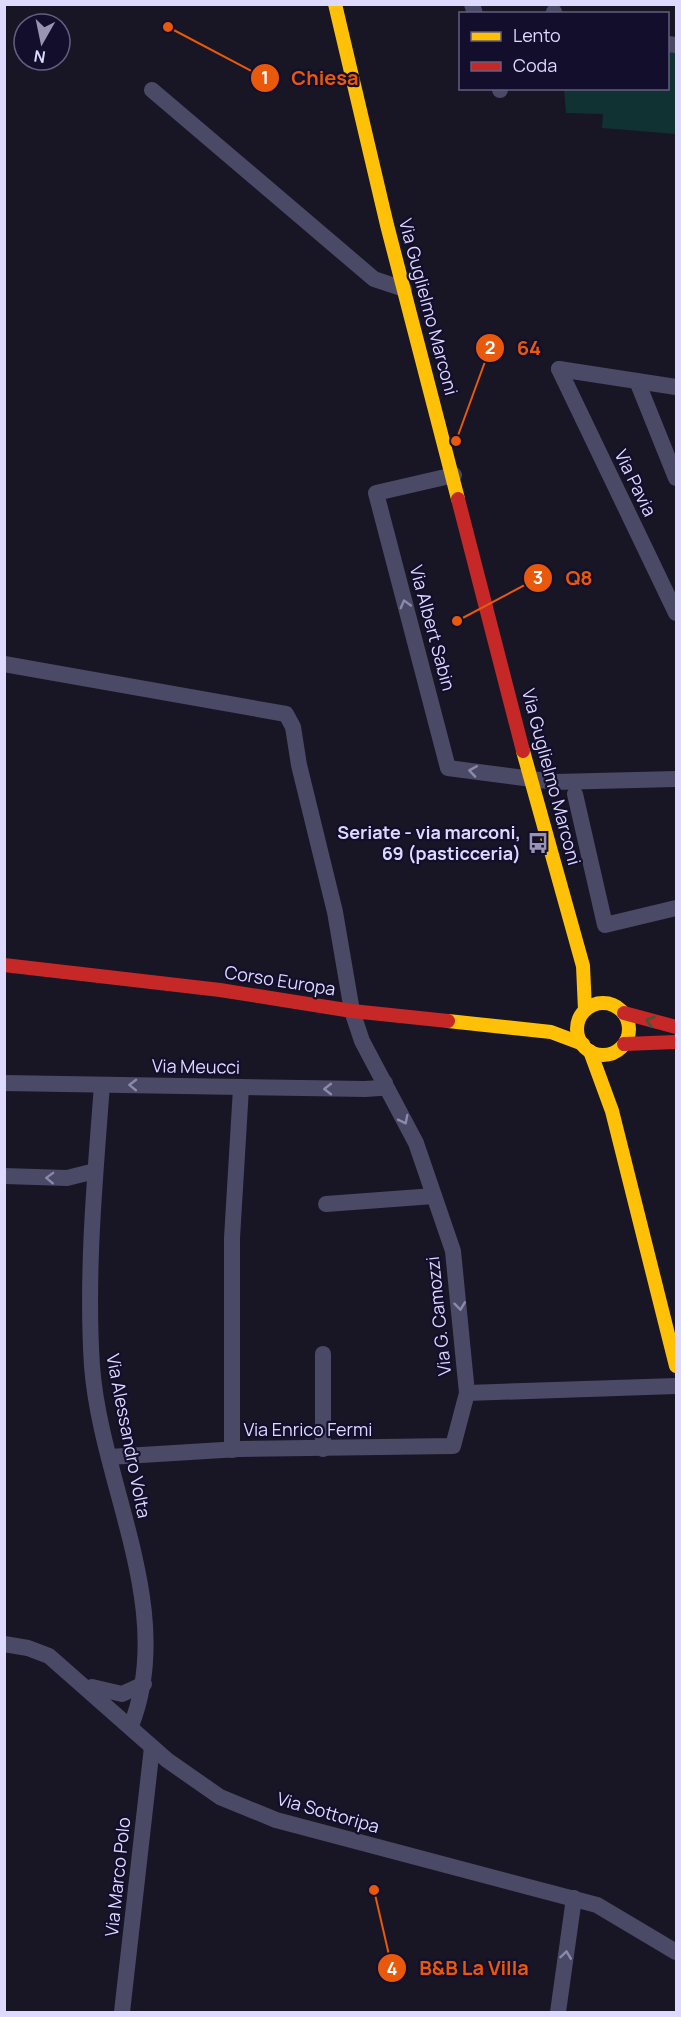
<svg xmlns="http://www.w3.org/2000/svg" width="681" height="2017" viewBox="0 0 681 2017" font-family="Manrope,sans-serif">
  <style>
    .green { fill: #113233 }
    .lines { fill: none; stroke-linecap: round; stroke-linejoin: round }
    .street { stroke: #4a4966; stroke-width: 16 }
    .slow { stroke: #ffc107; stroke-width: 14 }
    .jam { stroke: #c62828; stroke-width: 14 }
    .oneway { stroke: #8c8aab }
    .oneway2 { stroke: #305e3e }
    .labels { text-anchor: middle; stroke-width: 4.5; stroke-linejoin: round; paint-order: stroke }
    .street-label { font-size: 18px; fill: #ddd9ff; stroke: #130e2c }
    .poi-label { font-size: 18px; font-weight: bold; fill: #ddd9ff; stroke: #130e2c; text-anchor: end }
    .leader { fill: none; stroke: #e8590c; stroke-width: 2 }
    .callout-dot { fill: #e8590c; stroke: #130e2c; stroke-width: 2 }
    .mark-label { font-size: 18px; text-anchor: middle; font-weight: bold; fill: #fff }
    .callout-label { font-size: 20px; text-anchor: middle; font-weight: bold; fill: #e8590c; stroke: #130e2c; stroke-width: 4.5; stroke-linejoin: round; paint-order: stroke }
  </style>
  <rect width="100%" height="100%" fill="#181525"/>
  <path class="green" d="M668 51 676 52V134L602 128 603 114 566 113 564 89 668 88Z"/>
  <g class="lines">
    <g class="street">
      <path d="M472 4 475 14"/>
      <path d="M554 12V14"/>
      <path d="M668 44 676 45"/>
      <path d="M500 88V90"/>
      <path d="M152 90 374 279 404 289"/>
      <path d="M559 369 676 613"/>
      <path d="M559 369 676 387"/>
      <path d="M637 381 676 478"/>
      <path d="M454 475 376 493 448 768 555 782 676 779"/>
      <path d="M4 664 286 714 293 727 299 765 335 912 352 1011 362 1041 416 1143 453 1251 467 1393 453 1446 239 1449 109 1457"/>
      <path d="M575 794 605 925 676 908"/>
      <path d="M4 1083 365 1089 380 1088 385 1083"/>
      <path d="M102 1085C95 1178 86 1273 92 1366 101 1485 177 1609 131 1726"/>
      <path d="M4 1176 67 1178 95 1171"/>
      <path d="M326 1204 434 1196"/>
      <path d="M467 1393 676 1386"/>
      <path d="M323 1449V1354"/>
      <path d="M232 1450V1238L241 1088"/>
      <path d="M4 1644 28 1648 49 1656 167 1760 220 1797 276 1820 597 1905 676 1952"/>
      <path d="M92 1687 122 1694 144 1684"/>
      <path d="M122 2012 152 1747"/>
      <path d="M558 2012 574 1898"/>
    </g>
    <g class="slow">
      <path d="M335 4 387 225 458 499"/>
      <path d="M523 751 583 966 585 1010"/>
      <circle cx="603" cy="1029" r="26"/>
      <path d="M448 1021 551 1032 583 1044"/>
      <path d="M590 1051 612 1111 676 1366"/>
    </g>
    <g class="jam">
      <path d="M458 499 523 751"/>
      <path d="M4 965 220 990 352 1011 448 1021"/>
      <path d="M624 1013 676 1027"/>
      <path d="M624 1044 676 1042"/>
    </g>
  </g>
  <defs><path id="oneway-chevron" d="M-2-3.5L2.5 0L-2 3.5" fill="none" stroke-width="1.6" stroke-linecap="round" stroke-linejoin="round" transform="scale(1.5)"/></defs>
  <g class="oneway">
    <use href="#oneway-chevron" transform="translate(405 604) rotate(-105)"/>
    <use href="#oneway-chevron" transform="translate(473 771) rotate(-171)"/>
    <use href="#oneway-chevron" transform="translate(133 1085) rotate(-179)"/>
    <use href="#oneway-chevron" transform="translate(328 1089) rotate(-180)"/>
    <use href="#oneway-chevron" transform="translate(404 1120) rotate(63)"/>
    <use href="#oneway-chevron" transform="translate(50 1178) rotate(-178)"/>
    <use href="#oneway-chevron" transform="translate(460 1306) rotate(83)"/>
    <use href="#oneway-chevron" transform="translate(566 1955) rotate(-82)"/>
  </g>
  <use class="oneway2" href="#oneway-chevron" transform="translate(650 1021) rotate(-164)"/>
  <defs>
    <symbol id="bus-bare" viewBox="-9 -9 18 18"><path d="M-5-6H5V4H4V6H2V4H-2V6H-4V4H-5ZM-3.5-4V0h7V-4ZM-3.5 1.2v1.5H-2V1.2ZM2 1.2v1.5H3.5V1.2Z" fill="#9894b3" stroke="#130e2c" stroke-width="2.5" paint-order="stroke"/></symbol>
  </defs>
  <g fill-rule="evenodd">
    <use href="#bus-bare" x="523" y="828" width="30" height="30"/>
  </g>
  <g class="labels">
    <g class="street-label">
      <text transform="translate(428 307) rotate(75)" y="6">Via Guglielmo Marconi</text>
      <text transform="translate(635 483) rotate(64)" y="6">Via Pavia</text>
      <text transform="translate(432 628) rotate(75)" y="6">Via Albert Sabin</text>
      <text transform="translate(551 777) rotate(75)" y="6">Via Guglielmo Marconi</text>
      <text transform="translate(280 981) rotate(9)" y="6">Corso Europa</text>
      <text transform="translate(196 1067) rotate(1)" y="6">Via Meucci</text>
      <text transform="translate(439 1316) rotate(-96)" y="6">Via G. Camozzi</text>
      <text x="308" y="1436">Via Enrico Fermi</text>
      <text transform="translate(128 1436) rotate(79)" y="6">Via Alessandro Volta</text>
      <text transform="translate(328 1813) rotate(16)" y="6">Via Sottoripa</text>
      <text transform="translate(118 1877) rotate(-84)" y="6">Via Marco Polo</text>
    </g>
    <g class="poi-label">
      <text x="521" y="839">Seriate - via marconi,<tspan x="521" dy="21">69 (pasticceria)</tspan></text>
    </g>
  </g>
  <path class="leader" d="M168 27L265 78M456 441L490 348M457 621L538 578M374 1890L392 1968"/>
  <g class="callout-dot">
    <circle cx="168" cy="27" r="6"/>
    <circle cx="456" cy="441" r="6"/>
    <circle cx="457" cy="621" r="6"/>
    <circle cx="374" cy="1890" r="6"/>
    <circle cx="265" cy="78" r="15"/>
    <circle cx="490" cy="348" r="15"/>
    <circle cx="538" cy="578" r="15"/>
    <circle cx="392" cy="1968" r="15"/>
  </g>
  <g class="mark-label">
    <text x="265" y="84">1</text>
    <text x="490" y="354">2</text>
    <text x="538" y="584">3</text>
    <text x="392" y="1975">4</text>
  </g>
  <g class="callout-label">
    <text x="325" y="85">Chiesa</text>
    <text x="529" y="355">64</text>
    <text x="579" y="585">Q8</text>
    <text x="474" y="1975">B&amp;B La Villa</text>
  </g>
  <rect width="681" height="2017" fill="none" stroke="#ddd9ff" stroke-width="12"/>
  <rect x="459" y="12" width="210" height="78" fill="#130e2c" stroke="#645f80" stroke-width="1.5"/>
  <rect x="471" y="32" width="30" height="9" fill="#ffc107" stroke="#645f80" stroke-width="1.5"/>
  <text x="513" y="42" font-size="18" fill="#ddd9ff">Lento</text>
  <rect x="471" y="62" width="30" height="9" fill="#c62828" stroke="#645f80" stroke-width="1.5"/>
  <text x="513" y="72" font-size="18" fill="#ddd9ff">Coda</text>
  <g transform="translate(42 42) rotate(189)"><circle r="28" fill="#130e2c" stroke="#645f80" stroke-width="1.5"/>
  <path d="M0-4.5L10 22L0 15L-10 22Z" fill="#9894b3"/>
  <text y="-9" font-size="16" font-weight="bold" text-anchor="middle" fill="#ddd9ff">N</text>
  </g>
</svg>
